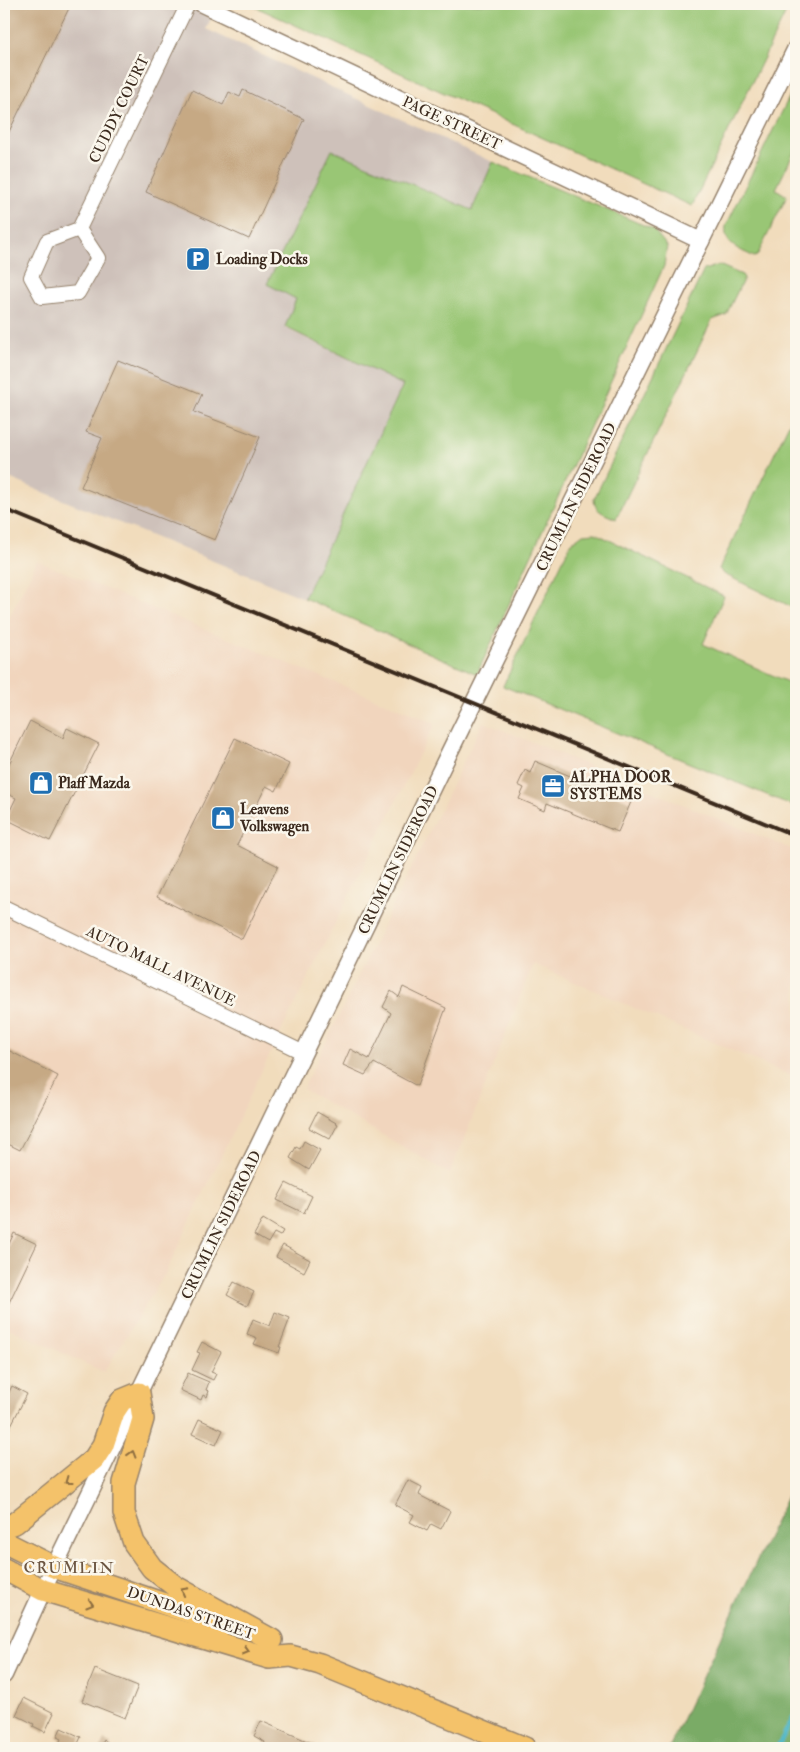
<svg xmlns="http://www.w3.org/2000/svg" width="800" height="1752" viewBox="0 0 800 1752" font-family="'IM FELL Double Pica',serif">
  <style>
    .built { fill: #f1d5bd }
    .industrial { fill: #cec1ba }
    .green { fill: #99c674; stroke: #6a7849 }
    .forest { fill: #7aab66; stroke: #5a6a42 }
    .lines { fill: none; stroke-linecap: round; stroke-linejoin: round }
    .stream { stroke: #4ab5c8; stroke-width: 4.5 }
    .building { fill: #c6a984 }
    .minor-casing { stroke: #96836d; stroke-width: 16 }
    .tertiary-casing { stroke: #96836d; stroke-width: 19 }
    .primary-casing { stroke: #96836d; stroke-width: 24 }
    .minor { stroke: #fff; stroke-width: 14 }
    .tertiary { stroke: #fff; stroke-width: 16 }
    .primary { stroke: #f4c26a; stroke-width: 21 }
    .rail { stroke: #3b2a1e; stroke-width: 4 }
    .oneway { stroke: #8e6e40 }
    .labels { text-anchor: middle; stroke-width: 5; stroke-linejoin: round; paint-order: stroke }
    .street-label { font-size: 15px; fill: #3b2a1e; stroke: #fbf7ec }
    .poi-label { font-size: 15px; font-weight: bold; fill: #3b2a1e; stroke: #fbf7ec; text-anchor: start }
    .neighbourhood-label { font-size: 16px; letter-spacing: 1px; fill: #6c5642; stroke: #fbf7ec }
  </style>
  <rect width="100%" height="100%" fill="#fbf7ec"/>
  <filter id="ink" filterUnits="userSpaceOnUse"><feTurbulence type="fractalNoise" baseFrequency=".02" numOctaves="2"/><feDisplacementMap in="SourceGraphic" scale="10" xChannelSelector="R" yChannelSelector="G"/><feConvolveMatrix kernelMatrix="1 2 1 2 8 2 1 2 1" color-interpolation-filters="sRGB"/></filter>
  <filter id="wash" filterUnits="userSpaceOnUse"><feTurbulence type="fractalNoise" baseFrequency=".0096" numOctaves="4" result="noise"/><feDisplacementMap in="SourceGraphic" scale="20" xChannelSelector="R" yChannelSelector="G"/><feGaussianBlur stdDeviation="1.12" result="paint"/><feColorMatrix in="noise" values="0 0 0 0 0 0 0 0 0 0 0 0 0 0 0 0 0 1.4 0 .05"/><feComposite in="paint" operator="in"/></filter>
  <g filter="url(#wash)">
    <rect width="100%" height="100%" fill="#f1dcbc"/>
    <g class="built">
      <path d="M37 561 435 723 263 1068 165 1274 104 1372 4 1326V628Z"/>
      <path d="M483 722 796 851V1078L533 964 450 1174 303 1089Z"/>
    </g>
    <path class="industrial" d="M4 4H218L206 29 493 162 472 210 332 150 267 284 296 299 285 328 403 385 304 598 4 476Z"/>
    <g class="green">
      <path d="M249 4H790L692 206Z"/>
      <path d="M796 83V148L776 189 787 196 757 256 754 257C740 249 723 246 726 226Z"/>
      <path d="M332 150 472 210 493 162 653 229 667 246 664 266 477 674 304 598 403 385 285 327 296 299 267 284Z"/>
      <path d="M719 265 742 275 744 278 726 315 712 320 616 519C606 514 594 512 594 499L704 270Z"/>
      <path d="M796 409V609L724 574 719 569Z"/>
      <path d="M595 533 724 596 703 644 792 684 796 675V807L503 686 571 543 583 534Z"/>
    </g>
    <path class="forest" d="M796 1477V1748H669Z"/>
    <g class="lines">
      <path class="stream" d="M777 1748 796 1712"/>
    </g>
    <g id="blocks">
      <g class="building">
        <path d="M4 4H71L4 142Z"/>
        <path d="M192 90 223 105 229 92 240 97 243 90 304 119 249 239 146 192Z"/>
        <path d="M118 360 202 394 194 412 260 437 215 540 81 487 102 438 86 432Z"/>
        <path d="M30 721 63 738 67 728 99 744 50 841 6 819 16 798 4 792V774Z"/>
        <path d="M235 738 289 764 276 791 266 786 237 845 278 866 242 939 157 897Z"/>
        <path d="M535 761 631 802 618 832 547 803 545 810 519 799 524 788 518 785 525 770 530 773Z"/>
        <path d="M403 987 446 1008 417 1086 374 1063 365 1075 343 1065 350 1049 369 1059 391 1013 383 1007 391 991 399 997Z"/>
        <path d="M4 1048 58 1076 20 1150 4 1142Z"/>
        <path d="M317 1112 338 1124 330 1139 309 1128Z"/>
        <path d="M304 1141 320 1150 309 1170 290 1158 296 1147 300 1149Z"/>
        <path d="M286 1183 312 1196 304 1213 277 1200Z"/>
        <path d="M263 1219 283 1231 280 1236 274 1233 268 1243 254 1235Z"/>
        <path d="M14 1233 37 1244 4 1313V1255Z"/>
        <path d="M283 1245 310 1260 304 1272 276 1257Z"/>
        <path d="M234 1282 254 1292 247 1306 227 1295Z"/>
        <path d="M275 1312 290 1318 279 1347H281L279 1353 254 1344 257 1338 247 1334 253 1319 270 1326Z"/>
        <path d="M202 1342 221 1352 211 1372 216 1374 213 1380 192 1370 200 1353 197 1352Z"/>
        <path d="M188 1373 209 1382 206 1390 209 1391 207 1397 203 1395 201 1400 180 1390Z"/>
        <path d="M12 1386 27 1394 4 1439V1402Z"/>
        <path d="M199 1419 223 1430 216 1445 192 1434Z"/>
        <path d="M408 1480 422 1487 419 1495 450 1511 441 1529 431 1524 427 1531 410 1522 414 1515 395 1505Z"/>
        <path d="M95 1669 138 1686 125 1718 82 1701Z"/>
        <path d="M24 1698 54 1713 45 1732 33 1726 34 1724 16 1715Z"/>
        <path d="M261 1721 316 1745 315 1748H262L265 1742 254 1736Z"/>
        <path d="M61 1728 81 1737 76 1748H57L61 1739 57 1737Z"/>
        <path d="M104 1740 111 1744 109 1748H100Z"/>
      </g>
    </g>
  </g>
  <g filter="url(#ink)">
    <use href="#blocks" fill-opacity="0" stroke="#96836d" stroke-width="1"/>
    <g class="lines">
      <defs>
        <g id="minor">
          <path d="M79 229 98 258 78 293 42 297 31 277 47 241 79 229 188 4"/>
          <path d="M4 907 304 1053"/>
        </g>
        <g id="tertiary">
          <path d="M202 4 701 241"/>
          <path d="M4 1675 43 1590 451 749 796 48"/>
        </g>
        <g id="primary">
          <path d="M4 1527 15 1523 94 1459 103 1445 114 1412 122 1400 139 1393 143 1419 124 1483V1513L134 1543 152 1568 176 1587 272 1640"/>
          <path d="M4 1542 54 1567 224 1624"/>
          <path d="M4 1569 43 1590 269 1658 291 1656 320 1664 525 1748"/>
        </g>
      </defs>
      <use href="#minor" class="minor-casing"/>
      <use href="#tertiary" class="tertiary-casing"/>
      <use href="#primary" class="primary-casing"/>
      <use href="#minor" class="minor"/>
      <use href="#tertiary" class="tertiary"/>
      <use href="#primary" class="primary"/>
      <path class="rail" d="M4 509 796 836"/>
    </g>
    <defs><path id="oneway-chevron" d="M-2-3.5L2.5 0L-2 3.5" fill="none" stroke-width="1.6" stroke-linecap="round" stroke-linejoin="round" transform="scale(1.25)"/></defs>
    <g class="oneway">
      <use href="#oneway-chevron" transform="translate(132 1454) rotate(-73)"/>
      <use href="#oneway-chevron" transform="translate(68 1481) rotate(144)"/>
      <use href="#oneway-chevron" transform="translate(184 1591) rotate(-152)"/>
      <use href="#oneway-chevron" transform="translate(90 1604) rotate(17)"/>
      <use href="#oneway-chevron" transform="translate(246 1651) rotate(17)"/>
    </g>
  </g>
  <defs>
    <symbol id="parking-square" viewBox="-11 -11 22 22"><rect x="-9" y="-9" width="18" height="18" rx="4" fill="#1f6fb2" stroke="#fbf7ec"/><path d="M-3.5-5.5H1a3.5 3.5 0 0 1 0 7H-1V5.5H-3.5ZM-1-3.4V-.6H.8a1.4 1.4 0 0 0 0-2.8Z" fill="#fff"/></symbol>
    <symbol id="shop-square" viewBox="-11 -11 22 22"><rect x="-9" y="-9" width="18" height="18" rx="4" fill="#1f6fb2" stroke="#fbf7ec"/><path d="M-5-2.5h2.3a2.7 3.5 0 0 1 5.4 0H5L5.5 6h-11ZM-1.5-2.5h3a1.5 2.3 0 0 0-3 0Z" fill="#fff"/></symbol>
    <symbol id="office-square" viewBox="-11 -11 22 22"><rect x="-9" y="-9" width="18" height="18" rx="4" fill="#1f6fb2" stroke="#fbf7ec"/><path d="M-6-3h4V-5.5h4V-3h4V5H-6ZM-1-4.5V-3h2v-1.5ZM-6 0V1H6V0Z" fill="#fff"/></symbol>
  </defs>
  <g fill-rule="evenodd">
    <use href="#parking-square" x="184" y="245" width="28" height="28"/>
    <use href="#shop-square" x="27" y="769" width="28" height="28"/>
    <use href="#office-square" x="539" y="772" width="28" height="28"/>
    <use href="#shop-square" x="209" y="804" width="28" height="28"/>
  </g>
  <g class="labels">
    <g class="street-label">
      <text transform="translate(119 109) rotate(-64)" y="5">CUDDY COURT</text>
      <text transform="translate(452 123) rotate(25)" y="5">PAGE STREET</text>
      <text transform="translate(576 497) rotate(-64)" y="5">CRUMLIN SIDEROAD</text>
      <text transform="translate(398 860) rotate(-64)" y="5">CRUMLIN SIDEROAD</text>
      <text transform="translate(161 966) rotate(26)" y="5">AUTO MALL AVENUE</text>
      <text transform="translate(221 1225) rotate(-64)" y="5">CRUMLIN SIDEROAD</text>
      <text transform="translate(191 1613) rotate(19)" y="5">DUNDAS STREET</text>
    </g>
    <g class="poi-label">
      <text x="216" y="264">Loading Docks</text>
      <text x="570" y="782">ALPHA DOOR<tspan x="570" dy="17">SYSTEMS</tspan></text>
      <text x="58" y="788">Plaff Mazda</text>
      <text x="240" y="814">Leavens<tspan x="240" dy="17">Volkswagen</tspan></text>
    </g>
    <g class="neighbourhood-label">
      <text x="69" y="1573">CRUMLIN</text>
    </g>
  </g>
  <rect width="800" height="1752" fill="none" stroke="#fbf7ec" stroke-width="20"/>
</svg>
